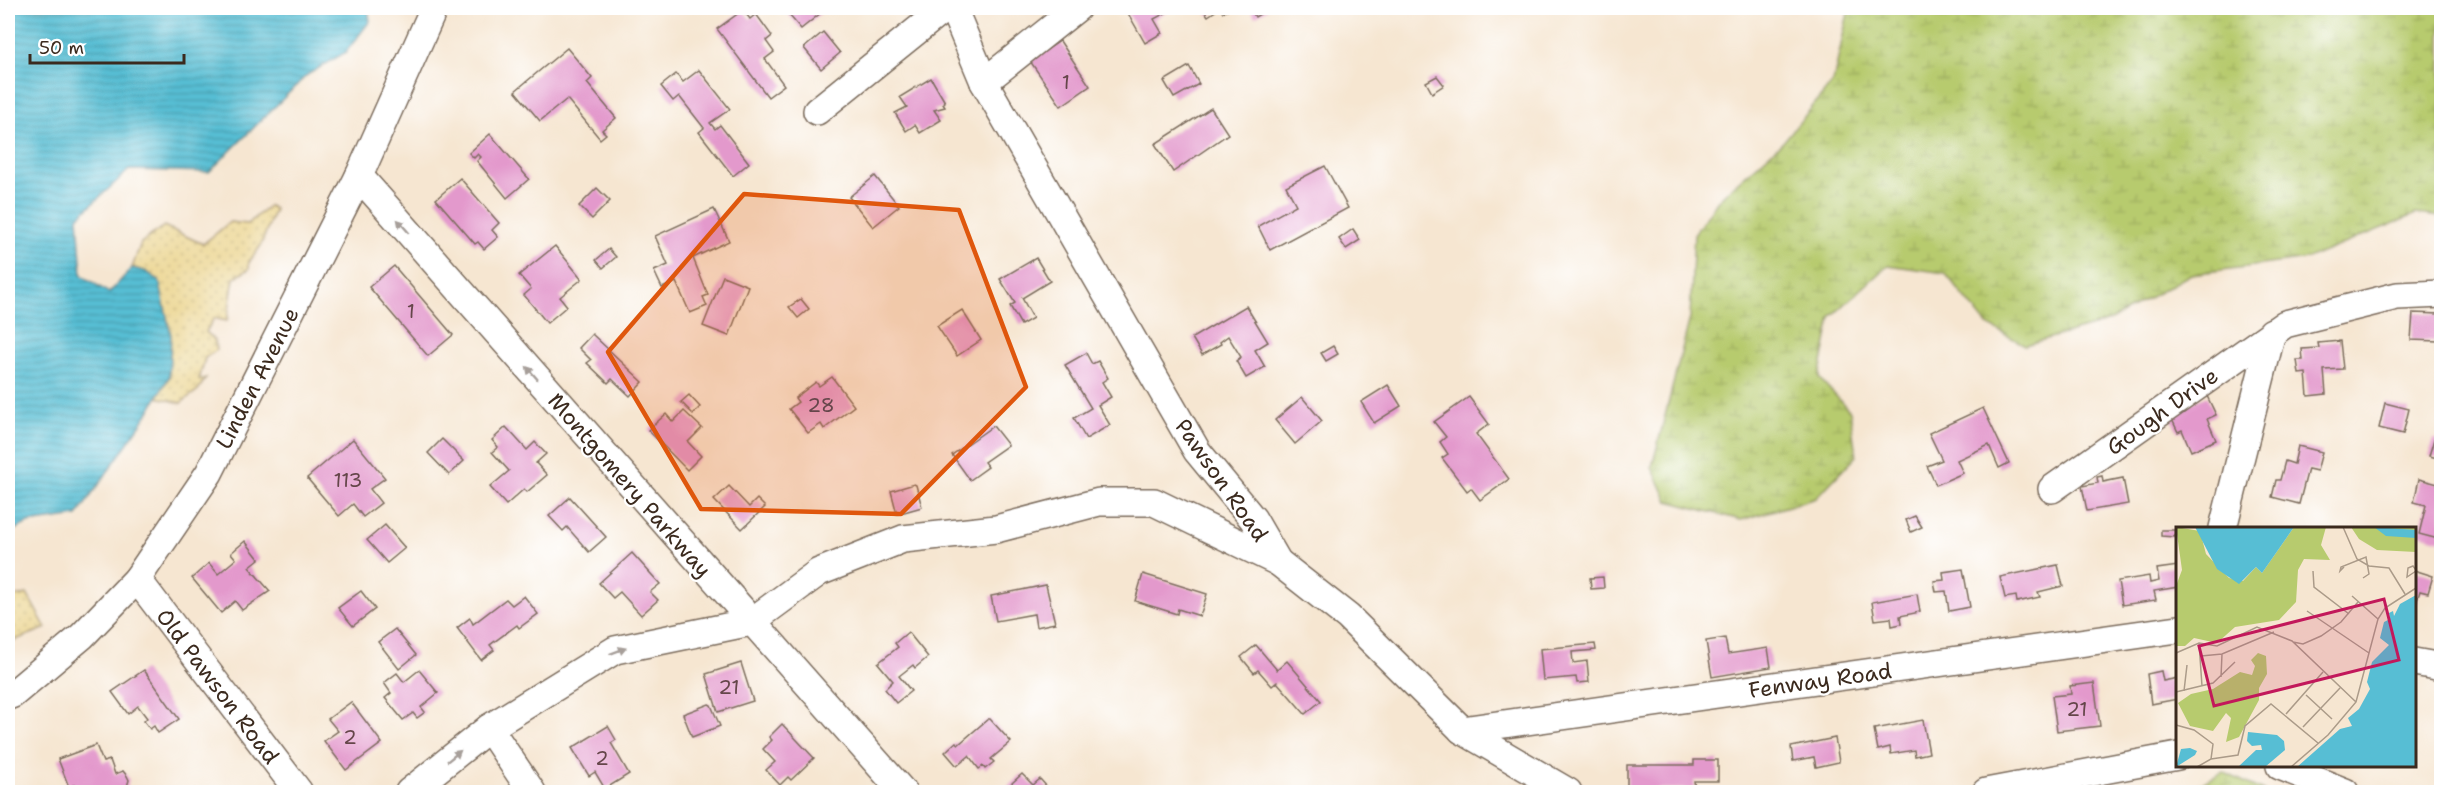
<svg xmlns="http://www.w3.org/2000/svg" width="2449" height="800" viewBox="0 0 2449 800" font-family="'Shantell Sans',sans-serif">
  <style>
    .wetland { fill: url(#wetland-marsh); stroke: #797a46; stroke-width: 1.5 }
    .sand { fill: url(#sand-dots); stroke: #94825e; stroke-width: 1.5 }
    .water { fill: url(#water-rules); stroke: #497479; stroke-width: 1.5 }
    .building { fill: #e399cc }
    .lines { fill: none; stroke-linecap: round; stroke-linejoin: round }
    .minor-casing { stroke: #7c6c5d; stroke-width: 30 }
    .minor { stroke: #fff; stroke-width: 27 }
    .oneway { fill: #a79f9a }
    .marked { fill: #df570d; fill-opacity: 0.2; stroke: #df570d; stroke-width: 4.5; stroke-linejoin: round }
    .labels { text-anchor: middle; stroke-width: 4.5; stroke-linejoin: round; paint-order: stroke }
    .number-label { font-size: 20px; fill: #65464a }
    .street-label { font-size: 22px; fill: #3b2a1e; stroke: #fff }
    .inset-road { fill: none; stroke: #ab9b89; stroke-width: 1.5 }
    .view { fill: #c2185b; fill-opacity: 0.15; stroke: #c2185b; stroke-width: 3 }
    .inset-edge { fill: none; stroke: #3b2a1e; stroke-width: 3 }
  </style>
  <defs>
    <pattern id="wetland-marsh" width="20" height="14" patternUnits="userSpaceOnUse" patternTransform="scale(1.5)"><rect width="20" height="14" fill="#b7cb6e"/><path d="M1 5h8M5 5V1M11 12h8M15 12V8" fill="none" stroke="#9eae5f"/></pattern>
    <pattern id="sand-dots" width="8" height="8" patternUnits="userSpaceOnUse" patternTransform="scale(1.5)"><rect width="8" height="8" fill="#eeda9e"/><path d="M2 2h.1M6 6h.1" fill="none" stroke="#cdbb88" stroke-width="1.8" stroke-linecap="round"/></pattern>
    <pattern id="water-rules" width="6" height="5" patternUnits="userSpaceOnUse" patternTransform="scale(1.5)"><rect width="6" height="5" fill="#57bed4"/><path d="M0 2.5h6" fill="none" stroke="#499bab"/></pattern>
  </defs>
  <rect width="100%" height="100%" fill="#fff"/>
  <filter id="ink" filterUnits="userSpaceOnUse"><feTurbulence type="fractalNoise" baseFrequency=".0167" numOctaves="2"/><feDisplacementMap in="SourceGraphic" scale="12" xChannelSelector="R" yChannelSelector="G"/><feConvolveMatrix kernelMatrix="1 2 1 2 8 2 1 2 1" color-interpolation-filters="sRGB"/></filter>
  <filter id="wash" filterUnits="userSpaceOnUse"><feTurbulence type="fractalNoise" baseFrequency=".008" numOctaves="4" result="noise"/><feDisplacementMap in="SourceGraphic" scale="24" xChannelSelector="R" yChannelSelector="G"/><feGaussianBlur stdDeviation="1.35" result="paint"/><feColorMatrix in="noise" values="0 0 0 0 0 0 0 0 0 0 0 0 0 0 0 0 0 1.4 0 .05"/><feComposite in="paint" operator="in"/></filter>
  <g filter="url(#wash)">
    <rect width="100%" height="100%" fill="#f6e6d1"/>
    <g class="wetland">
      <path d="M1849 8H2441V217L2416 214 2307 259 2191 274 2107 322 2025 345 1987 325 1945 273 1888 265 1831 317 1819 378 1850 411 1856 456 1816 498 1741 520 1668 501 1652 467 1690 318 1694 234 1720 198 1783 142 1833 82Z"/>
      <path d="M2223 772 2265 792H2185Z"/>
    </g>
    <g class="sand">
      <path d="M269 206 275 209 260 247 249 262V269L234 278 227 321 214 318 206 332 214 339 217 350 205 358 199 380 206 378 198 390 181 403 157 397 169 377 145 271 132 268 141 243 164 226 203 244 230 222 247 224Z"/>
      <path d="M27 594 46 628 8 643V598Z"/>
    </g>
    <path class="water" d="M8 8H368L370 21 346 52 307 75 209 172 129 170 78 217 82 275 109 293 132 268 145 271 159 280 171 335 169 377 147 415 77 516 28 523 8 533Z"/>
    <g id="blocks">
      <g class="building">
        <path d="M783 8H827L801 29Z"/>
        <path d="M1125 8H1175L1154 19 1162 33 1145 43Z"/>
        <path d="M1202 8H1231L1223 12 1220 8 1208 16Z"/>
        <path d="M1250 8H1267L1268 9 1255 17Z"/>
        <path d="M743 10 750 19 756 14 772 36 766 41 774 52 765 59 784 85 768 97 717 29Z"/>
        <path d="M823 32 840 53 821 69 804 48Z"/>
        <path d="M1060 41 1090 86 1061 106 1030 61Z"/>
        <path d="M567 48 592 78 587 83 616 118 602 130 606 134 600 139 567 99 540 121 515 91Z"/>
        <path d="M1189 66 1199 84 1174 98 1164 81Z"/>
        <path d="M699 70 730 109 710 123 715 129 720 125 749 163 733 176 699 132 704 128 679 96 673 101 661 86 676 74 683 82Z"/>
        <path d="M1437 76 1444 85 1432 93 1426 82Z"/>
        <path d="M931 78 945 102 943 104 945 107 934 110 941 120 920 133 915 125 906 131 895 113 907 107 900 97Z"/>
        <path d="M1211 108 1228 134 1173 172 1155 144Z"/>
        <path d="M490 134 529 179 507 198 477 161 481 157 478 154 474 158 469 153Z"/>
        <path d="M1325 166 1348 208 1270 250 1258 226 1296 205 1286 186Z"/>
        <path d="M875 176 899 206 873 227 849 197Z"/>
        <path d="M460 178 499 223 492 230 498 237 484 249 478 242 475 244 436 199Z"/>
        <path d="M597 188 610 201 592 219 579 206Z"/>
        <path d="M714 209 729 241 693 258 708 295 703 297 707 306 690 313 676 282 662 288 654 271 668 265 655 236Z"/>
        <path d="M1353 229 1360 240 1346 249 1339 239Z"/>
        <path d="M555 246 582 279 560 297 567 306 547 323 524 295 531 289 519 275Z"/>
        <path d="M609 249 616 257 603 268 596 260Z"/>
        <path d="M1036 258 1050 281 1022 298 1033 318 1021 325 1010 306 1015 303 1000 279Z"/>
        <path d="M394 266 453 335 428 356 369 287Z"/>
        <path d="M723 276 748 286 729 336 703 326Z"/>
        <path d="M801 299 809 309 798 318 789 307Z"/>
        <path d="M1246 306 1268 342 1255 350 1265 367 1246 378 1236 361 1241 357 1228 336 1220 342 1221 344 1202 355 1192 338Z"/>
        <path d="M962 310 981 340 957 356 937 326Z"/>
        <path d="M2413 313 2440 314 2439 341 2411 340Z"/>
        <path d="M592 334 643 382 630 396 612 379 608 383 587 363 591 360 579 348Z"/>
        <path d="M2340 341 2343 369 2324 370 2326 394 2308 396 2306 373 2299 374 2297 360H2303L2302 349 2319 348 2318 343Z"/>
        <path d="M1333 346 1338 354 1326 361 1321 353Z"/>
        <path d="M1086 353 1092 364 1098 361 1108 378 1102 382 1111 397 1098 405 1110 425 1086 439 1074 418 1091 408 1065 365Z"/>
        <path d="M832 377 854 406 824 429 821 424 808 433 789 409 798 402 795 398 816 382 819 386Z"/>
        <path d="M1388 385 1401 406 1374 423 1361 402Z"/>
        <path d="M689 395 700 407 693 414 681 402Z"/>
        <path d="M2207 396 2216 415 2207 419 2216 440 2191 451 2182 430 2178 432 2169 413Z"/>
        <path d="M1302 397 1322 421 1295 444 1275 420Z"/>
        <path d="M1469 397 1489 424 1476 434 1509 479 1480 500 1471 488 1467 491 1442 458 1448 454 1440 442 1446 437 1434 422Z"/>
        <path d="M2385 403 2409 409 2403 434 2379 428Z"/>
        <path d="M1983 408 2009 463 1999 468 1989 445 1957 460 1963 473 1936 485 1927 466 1942 460 1929 433Z"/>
        <path d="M684 411 702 428 688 442 701 456 687 470 648 430 666 414 673 422Z"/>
        <path d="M993 426 1008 445 984 462 988 467 970 480 952 455Z"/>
        <path d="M506 427 527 450 535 442 546 454 536 463 547 475 527 492 524 489 506 505 490 487 509 471 492 452 498 447 492 440Z"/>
        <path d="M2442 429V459L2429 456 2434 439 2438 440Z"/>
        <path d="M353 439 385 478 370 489 381 503 363 517 353 504 339 516 307 478Z"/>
        <path d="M442 439 464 461 449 475 428 453Z"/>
        <path d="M2298 446 2322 452 2317 471 2308 469 2299 504 2272 497 2276 480H2280L2285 461 2294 464Z"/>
        <path d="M2102 476 2103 482 2123 478 2128 504 2087 511 2082 486 2098 483 2097 477Z"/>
        <path d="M2419 479 2442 485V540L2419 534 2426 505 2414 502Z"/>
        <path d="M914 484 916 485 922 507 897 514 891 491Z"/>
        <path d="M729 486 749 507 757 499 765 507 742 529 714 500Z"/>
        <path d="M570 497 606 537 589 552 567 527 563 531 549 516Z"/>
        <path d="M1915 516 1922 527 1911 532 1906 520Z"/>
        <path d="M385 525 405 548 387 563 367 540Z"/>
        <path d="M2161 530H2175V537L2161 536Z"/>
        <path d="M245 541 259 559 249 567 270 591 242 610 235 601 221 613 192 578 209 563 218 574 236 559 231 553Z"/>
        <path d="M632 553 660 584 650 592 658 600 641 615 620 592 613 598 599 583Z"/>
        <path d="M2058 565 2063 586 2038 592 2040 597 2017 602 2016 596 2005 598 2000 577Z"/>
        <path d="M2178 566V587L2154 591 2156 600 2122 605 2118 581 2149 576 2150 583 2159 581 2157 569Z"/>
        <path d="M1963 569 1970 607 1949 611 1946 591 1936 592 1934 581 1944 580 1943 572Z"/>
        <path d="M2414 570 2433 576 2428 593 2420 591 2415 606Z"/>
        <path d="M1143 574 1207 594 1200 616 1178 609 1177 614 1135 601Z"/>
        <path d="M1603 577 1604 588 1591 589 1590 578Z"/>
        <path d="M1046 585 1055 623 1036 627 1034 614 996 621 991 596Z"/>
        <path d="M361 591 375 609 353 626 338 608Z"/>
        <path d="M1917 594 1920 612 1900 616 1901 624 1892 626 1891 618 1875 620 1872 602Z"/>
        <path d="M524 596 538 614 519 628 517 625 490 645 494 650 481 660 457 628 470 618 473 624 506 599 512 605Z"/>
        <path d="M395 629 416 655 399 669 378 642Z"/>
        <path d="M908 632 928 657 915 668 913 665 899 676 911 691 896 703 885 689 893 681 878 663 898 647 895 643Z"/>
        <path d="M1725 638 1728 654 1768 648 1771 667 1712 677 1706 641Z"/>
        <path d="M1595 644 1596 650 1572 652 1573 663 1587 661 1589 682 1577 683 1576 677 1543 680 1540 649Z"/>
        <path d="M1256 645 1277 670 1287 661 1321 701 1305 714 1277 682 1272 686 1258 670 1254 673 1241 657Z"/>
        <path d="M741 663 753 701 718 712 706 674Z"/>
        <path d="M144 670 179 719 158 733 154 726 150 729 144 721 147 718 138 706 128 714 112 692Z"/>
        <path d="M419 670 438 693 421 707 425 712 417 718 413 713 403 720 385 698 391 693 384 683 397 673 404 682Z"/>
        <path d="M2161 671 2163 681 2178 678V699L2151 704 2147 674Z"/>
        <path d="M2094 683 2100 726 2057 731 2052 696 2071 694 2070 686Z"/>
        <path d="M351 702 382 743 346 770 324 741 338 731 328 719Z"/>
        <path d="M709 704 711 705 720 726 692 737 683 714Z"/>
        <path d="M988 719H990L1011 742 991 759 994 762 985 769 983 766 979 769 969 756 957 766 945 752 956 742 959 744Z"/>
        <path d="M1923 720 1929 753 1915 756 1914 750 1891 754 1890 747 1878 750 1874 729Z"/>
        <path d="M782 724 814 758 791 780 788 777 780 785 766 770 775 762 763 749 772 740 769 737Z"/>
        <path d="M608 726 616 740 611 743 629 774 605 789 595 772 589 776 572 748Z"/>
        <path d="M1835 738 1839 762 1816 767 1814 757 1793 761 1791 747Z"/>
        <path d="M96 745 103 762 110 760 115 774 123 771 127 776 129 780 126 790 118 792H77L74 785 69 787 58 759Z"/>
        <path d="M1694 760H1718V781H1694L1695 789H1627V765H1694Z"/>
        <path d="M1022 774 1033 785 1040 779 1049 789 1044 792H1002Z"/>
      </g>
    </g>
  </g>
  <g filter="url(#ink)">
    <use href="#blocks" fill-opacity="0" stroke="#7c6c5d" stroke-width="1.5"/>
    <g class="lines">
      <defs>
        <g id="minor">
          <path d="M953 8 984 82 1197 451 1253 519 1278 562 1348 617 1462 730 1568 792"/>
          <path d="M984 82 1077 8"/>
          <path d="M817 111 945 8"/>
          <path d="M359 176 903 792"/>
          <path d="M2052 489 2285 324 2397 296 2442 294"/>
          <path d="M2223 528 2272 332"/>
          <path d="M137 579 299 792"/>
          <path d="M2414 662 2442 667"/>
          <path d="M8 696 13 694 82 636 137 579 209 473 359 176 434 8"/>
          <path d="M489 728 532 792"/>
          <path d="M1462 730 2178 629"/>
          <path d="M2280 766 2345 792"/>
          <path d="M409 792 489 728 615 650 751 622 819 572 903 539 996 529 1099 502H1154L1278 562"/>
          <path d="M1986 792 2178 756"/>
        </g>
      </defs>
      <use href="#minor" class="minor-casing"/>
      <use href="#minor" class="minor"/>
    </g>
    <defs><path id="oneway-solid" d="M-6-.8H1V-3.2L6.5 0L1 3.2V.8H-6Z" transform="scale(1.5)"/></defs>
    <g class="oneway">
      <use href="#oneway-solid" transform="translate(403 226) rotate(-131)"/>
      <use href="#oneway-solid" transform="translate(532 373) rotate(-131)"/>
      <use href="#oneway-solid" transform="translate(618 651) rotate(-20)"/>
      <use href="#oneway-solid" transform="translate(454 756) rotate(-39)"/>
    </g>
  </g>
  <path class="marked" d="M744 194 959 210 1026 387 901 514 701 509 608 352Z"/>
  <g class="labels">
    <g class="number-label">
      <text x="1066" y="89">1</text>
      <text x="411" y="318">1</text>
      <text x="821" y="412">28</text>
      <text x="348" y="487">113</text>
      <text x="729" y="694">21</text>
      <text x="2077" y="716">21</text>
      <text x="350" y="744">2</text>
      <text x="602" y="765">2</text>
    </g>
    <g class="street-label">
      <text transform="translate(257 378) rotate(-63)" y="8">Linden Avenue</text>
      <text transform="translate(2162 411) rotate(-36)" y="8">Gough Drive</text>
      <text transform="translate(1222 480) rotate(55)" y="8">Pawson Road</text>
      <text transform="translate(630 485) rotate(49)" y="8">Montgomery Parkway</text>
      <text transform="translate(1820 680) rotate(-8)" y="8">Fenway Road</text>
      <text transform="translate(218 686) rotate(53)" y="8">Old Pawson Road</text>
    </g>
  </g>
  <g transform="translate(2176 527)">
    <rect width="240" height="240" fill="#f6e6d1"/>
    <path d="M0 0 24 4 30 27 53 51 67 54 80 40 86 46 118 0H150L145 18 154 33 128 32 122 43 120 75 103 93 59 100 41 116 18 111 9 119H0V59L6 43ZM175 0H240V25L201 23 183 12ZM82 126 90 129 91 147 83 161V173L63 210 50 215 55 191 50 186 37 204 14 199 2 176 15 167 37 162 64 145 76 148 79 139 75 133Z" fill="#b7cb6e"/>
    <path d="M19 0H118L86 46 80 40 63 57 41 42ZM198 0 240 3V11L210 9ZM240 68V240H121L164 202 176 199 172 191 183 182 194 162 191 155 196 135 213 118 204 111 208 95 214 92 213 86 217 84 218 89 224 77ZM72 205 101 208 108 214 109 223 89 240H62L80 223H86L85 218 76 219 71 214ZM14 221 21 224 19 228 0 240 5 222Z" fill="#57bed4"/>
    <path class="inset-road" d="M167 0 181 32 193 39 213 41 229 67M168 40 164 44 165 40 190 30 193 47 187 51M240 43 237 39 232 41 231 50 240 44M137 44 138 60 173 87M176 69 202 92M131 84 193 126M117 115 127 117 145 109 165 95 182 75M23 116 26 159M0 126 23 116 41 119 81 100 116 114 180 175M25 129 46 127 98 105M45 150 46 127M8 164 11 138M0 165 37 156 59 135M130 168 156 192M110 187 147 145M0 198 18 203 37 217 35 232 21 240M127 200 164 161M35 232 62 228 69 199 95 177 142 216M115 240 152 208 180 175 202 92 209 81 240 61"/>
    <path class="view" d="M208 72 223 133 38 179 23 119Z"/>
    <rect width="240" height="240" class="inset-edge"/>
  </g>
  <rect width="2449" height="800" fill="none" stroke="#fff" stroke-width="30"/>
  <path d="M30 54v9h154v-9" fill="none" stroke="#3b2a1e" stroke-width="3"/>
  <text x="39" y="54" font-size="18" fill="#3b2a1e" stroke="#ffffff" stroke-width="4.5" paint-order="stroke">50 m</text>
</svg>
